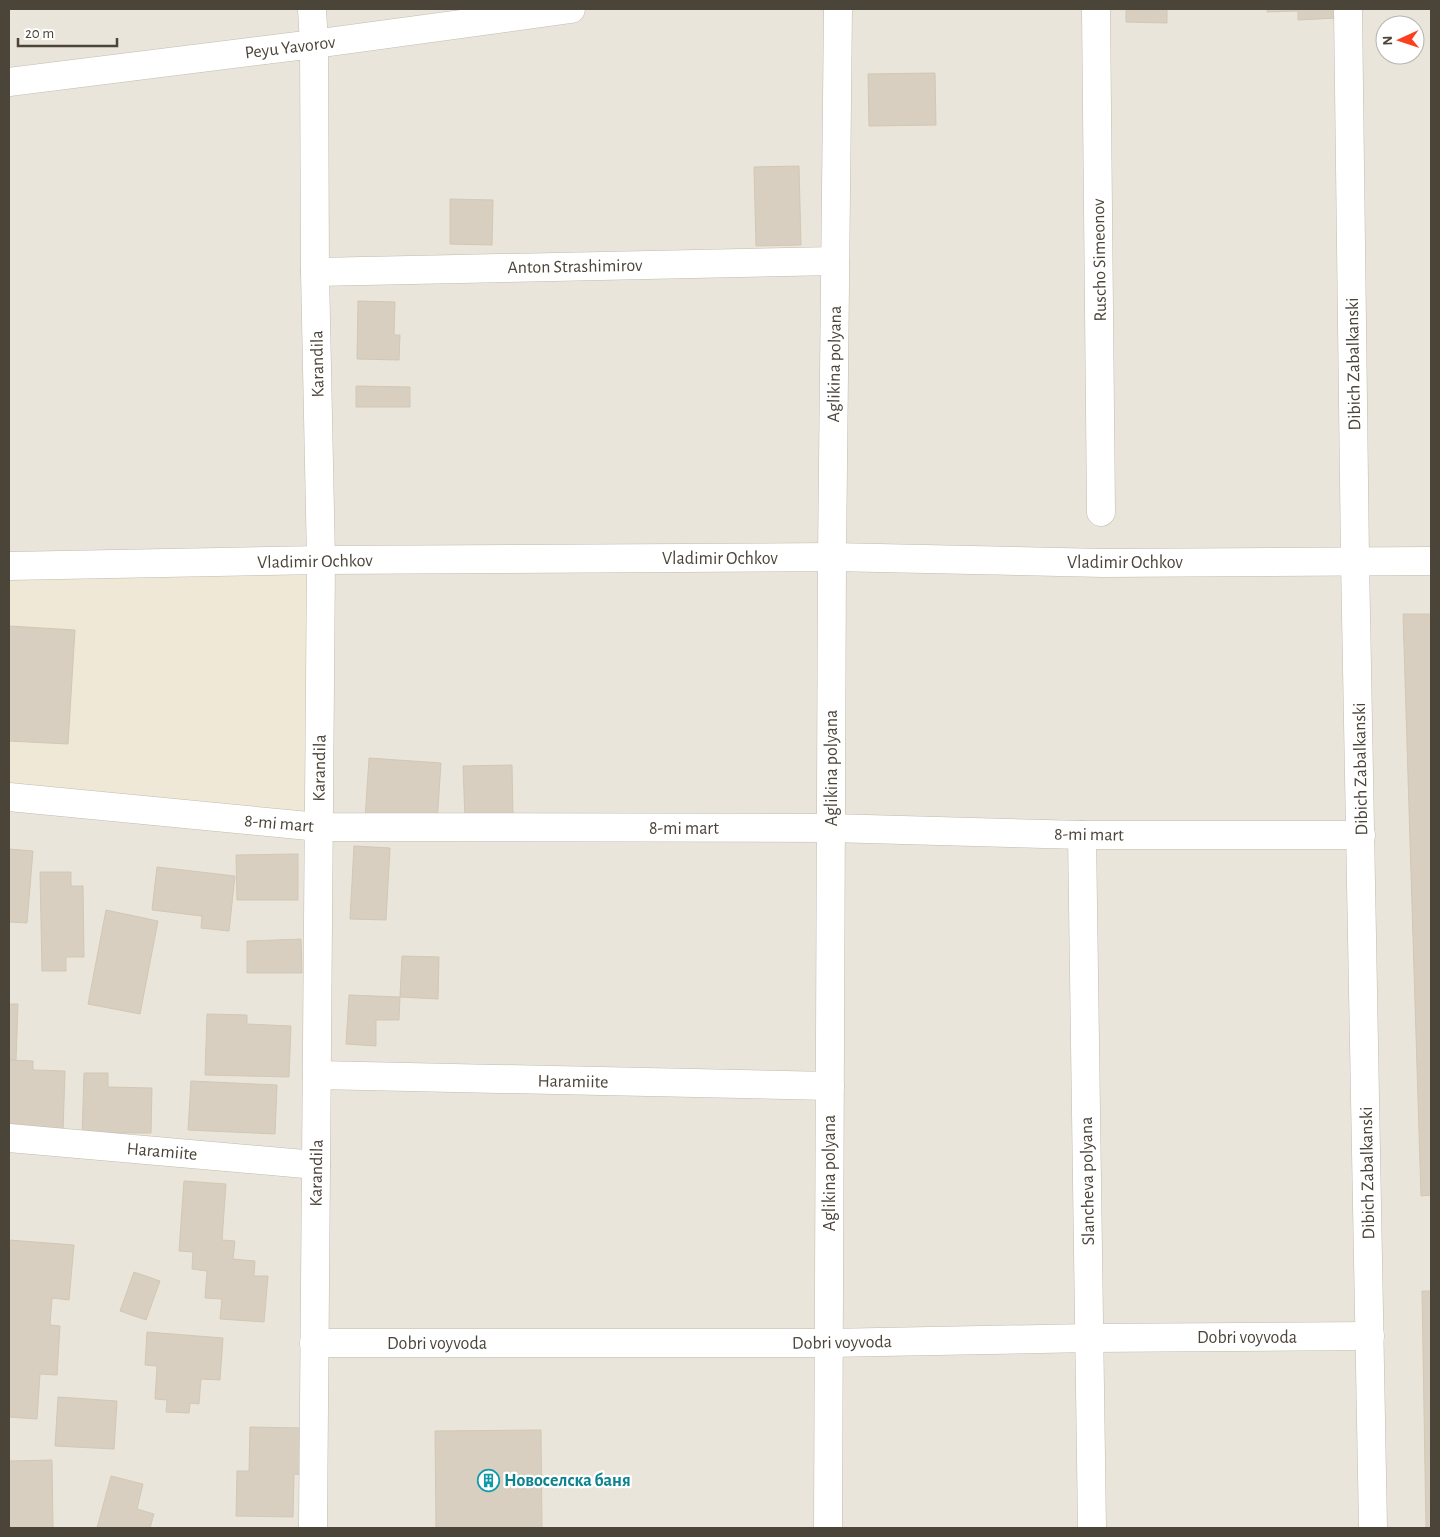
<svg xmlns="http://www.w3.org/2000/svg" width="1440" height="1537" viewBox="0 0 1440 1537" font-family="'Alegreya Sans',sans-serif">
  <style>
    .residential { fill: #eae5da; fill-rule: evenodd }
    .education { fill: #efe8d6 }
    .building { fill: #d8cfc1; stroke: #d3c7b4 }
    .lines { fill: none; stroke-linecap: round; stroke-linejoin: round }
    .minor-casing { stroke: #c2bbae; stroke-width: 29 }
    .minor { stroke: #fff; stroke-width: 28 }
    .labels { text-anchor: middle; stroke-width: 4.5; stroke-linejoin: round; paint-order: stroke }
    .street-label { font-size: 18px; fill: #4b4439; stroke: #fff }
    .culture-label { font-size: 18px; font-weight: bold; fill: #0d838f; stroke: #fff; text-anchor: start }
  </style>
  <rect width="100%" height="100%" fill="#f6f3ec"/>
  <path class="residential" d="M9 9H1431V1528H9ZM1385 25H1415V55H1385Z"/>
  <path class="education" d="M321 560 319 827 9 797V566Z"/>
  <g class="building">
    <path d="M1126 9H1167V23L1126 22Z"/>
    <path d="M1267 9H1336L1337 18 1298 20V11L1267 12Z"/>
    <path d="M935 73 936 125 869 126 868 74Z"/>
    <path d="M799 166 801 245 756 246 754 167Z"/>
    <path d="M450 199 493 200 492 245 450 244Z"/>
    <path d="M358 301 395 302 394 335H400L399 360 357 359Z"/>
    <path d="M356 386 410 387V407H356Z"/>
    <path d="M1403 614H1431V1195L1421 1196Z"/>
    <path d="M9 626 75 630 68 744 9 741Z"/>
    <path d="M369 758 441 763 437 824 365 819Z"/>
    <path d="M512 765 513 818 465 819 463 766Z"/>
    <path d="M354 846 390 848 386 920 350 919Z"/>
    <path d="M9 849 33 851 27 923 9 922Z"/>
    <path d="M298 854V900H237L236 855Z"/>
    <path d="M157 867 235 876 229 931 201 928 202 916 152 910Z"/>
    <path d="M40 872H71V886H83L84 957H66V971H42Z"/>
    <path d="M106 910 158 921 140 1014 88 1004Z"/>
    <path d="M301 939 302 973H247V941Z"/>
    <path d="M402 956 439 957 438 999 400 997Z"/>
    <path d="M349 995 400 997 399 1020H376V1046L346 1044Z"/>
    <path d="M9 1004H18L16 1060H9Z"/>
    <path d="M207 1014 247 1015V1024L291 1026 289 1077 205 1075Z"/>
    <path d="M9 1060 33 1061V1070L65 1071 63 1132 9 1130Z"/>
    <path d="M84 1073H108V1087L152 1088 151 1133H112V1139L82 1138Z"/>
    <path d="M191 1081 277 1085 275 1134 188 1130Z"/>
    <path d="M184 1181 226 1184 222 1240 235 1241 233 1259 255 1261 254 1276H268L264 1322 220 1319 222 1299 205 1298 207 1271 192 1269 193 1252 179 1251Z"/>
    <path d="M9 1240 74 1245 69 1300 52 1298 50 1325 60 1326 57 1375 40 1374 37 1419 9 1417Z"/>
    <path d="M134 1272 160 1281 146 1320 120 1311Z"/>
    <path d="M1422 1291H1431V1528H1426Z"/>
    <path d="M147 1332 223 1338 220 1380 201 1379 199 1404 190 1403 189 1413 166 1412 167 1400 155 1399 157 1366 145 1365Z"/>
    <path d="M58 1397 117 1401 114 1449 55 1446Z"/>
    <path d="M250 1427 305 1428 304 1475 294 1474 293 1517 236 1516 237 1471H249Z"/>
    <path d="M541 1430 542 1528H436L435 1431Z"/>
    <path d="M52 1460 53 1528H9V1461Z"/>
    <path d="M111 1476 143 1484 137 1509 154 1514 150 1528H97Z"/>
  </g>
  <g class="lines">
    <defs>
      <g id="minor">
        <path d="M312 9 314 44 315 272 321 560 313 1528"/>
        <path d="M1096 9 1101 512"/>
        <path d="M1348 9 1355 560 1373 1528"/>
        <path d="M9 82 314 44 571 9"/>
        <path d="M315 272 835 261"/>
        <path d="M9 566 321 560 832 557 1103 563 1431 561"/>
        <path d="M9 797 319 827 831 828 1082 835H1361"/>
        <path d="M1082 835 1092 1528"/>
        <path d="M317 1075 830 1086"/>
        <path d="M9 1138 316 1165"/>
        <path d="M314 1343H828L1090 1338 1370 1336"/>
        <path d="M828 1528 832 557 838 9"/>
      </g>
    </defs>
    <use href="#minor" class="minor-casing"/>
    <use href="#minor" class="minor"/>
  </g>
  <defs>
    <symbol id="building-ring" viewBox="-11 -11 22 22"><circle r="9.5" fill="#fff" stroke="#0f9aa8" stroke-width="1.5"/><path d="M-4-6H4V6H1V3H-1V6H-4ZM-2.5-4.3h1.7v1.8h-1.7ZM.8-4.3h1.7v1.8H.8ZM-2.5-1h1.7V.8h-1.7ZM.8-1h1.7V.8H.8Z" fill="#0f9aa8"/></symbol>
  </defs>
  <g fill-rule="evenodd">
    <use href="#building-ring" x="476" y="1468" width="25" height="25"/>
  </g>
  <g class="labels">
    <g class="street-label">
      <text transform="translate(290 47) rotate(-7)" y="6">Peyu Yavorov</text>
      <text transform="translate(1099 260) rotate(-91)" y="6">Ruscho Simeonov</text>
      <text transform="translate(575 266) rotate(-1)" y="6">Anton Strashimirov</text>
      <text transform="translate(317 364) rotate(-91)" y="6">Karandila</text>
      <text transform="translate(834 364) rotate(-89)" y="6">Aglikina polyana</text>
      <text transform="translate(1353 364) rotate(-91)" y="6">Dibich Zabalkanski</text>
      <text x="720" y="564">Vladimir Ochkov</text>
      <text transform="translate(315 561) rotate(-1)" y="6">Vladimir Ochkov</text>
      <text x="1125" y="568">Vladimir Ochkov</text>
      <text transform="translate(319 768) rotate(-89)" y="6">Karandila</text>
      <text transform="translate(831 768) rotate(-90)" y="6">Aglikina polyana</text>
      <text transform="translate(1360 769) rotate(-91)" y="6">Dibich Zabalkanski</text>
      <text transform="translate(279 823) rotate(5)" y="6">8-mi mart</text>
      <text x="684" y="834">8-mi mart</text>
      <text transform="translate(1089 834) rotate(1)" y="6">8-mi mart</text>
      <text transform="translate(573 1081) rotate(1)" y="6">Haramiite</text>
      <text transform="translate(162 1151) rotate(5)" y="6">Haramiite</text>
      <text transform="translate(316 1173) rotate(-89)" y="6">Karandila</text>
      <text transform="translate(829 1173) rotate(-90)" y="6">Aglikina polyana</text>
      <text transform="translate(1367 1173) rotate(-91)" y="6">Dibich Zabalkanski</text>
      <text transform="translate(1087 1181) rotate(-91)" y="6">Slancheva polyana</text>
      <text x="1247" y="1343">Dobri voyvoda</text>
      <text transform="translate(842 1342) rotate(-1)" y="6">Dobri voyvoda</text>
      <text x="437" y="1349">Dobri voyvoda</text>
    </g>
    <g class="culture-label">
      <text x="504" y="1486">Новоселска баня</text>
    </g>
  </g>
  <rect width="1440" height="1537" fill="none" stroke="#4b4439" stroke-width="20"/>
  <g transform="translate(1400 40) rotate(267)"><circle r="24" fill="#ffffff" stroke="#b7b4b0"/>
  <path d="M0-4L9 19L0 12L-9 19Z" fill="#fc3f1d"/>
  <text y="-8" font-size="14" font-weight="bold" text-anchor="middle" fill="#4b4439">N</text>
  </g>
  <path d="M18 38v8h99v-8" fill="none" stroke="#4b4439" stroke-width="2.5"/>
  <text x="25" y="38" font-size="15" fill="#4b4439" stroke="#ffffff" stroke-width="4" paint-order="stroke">20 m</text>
</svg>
